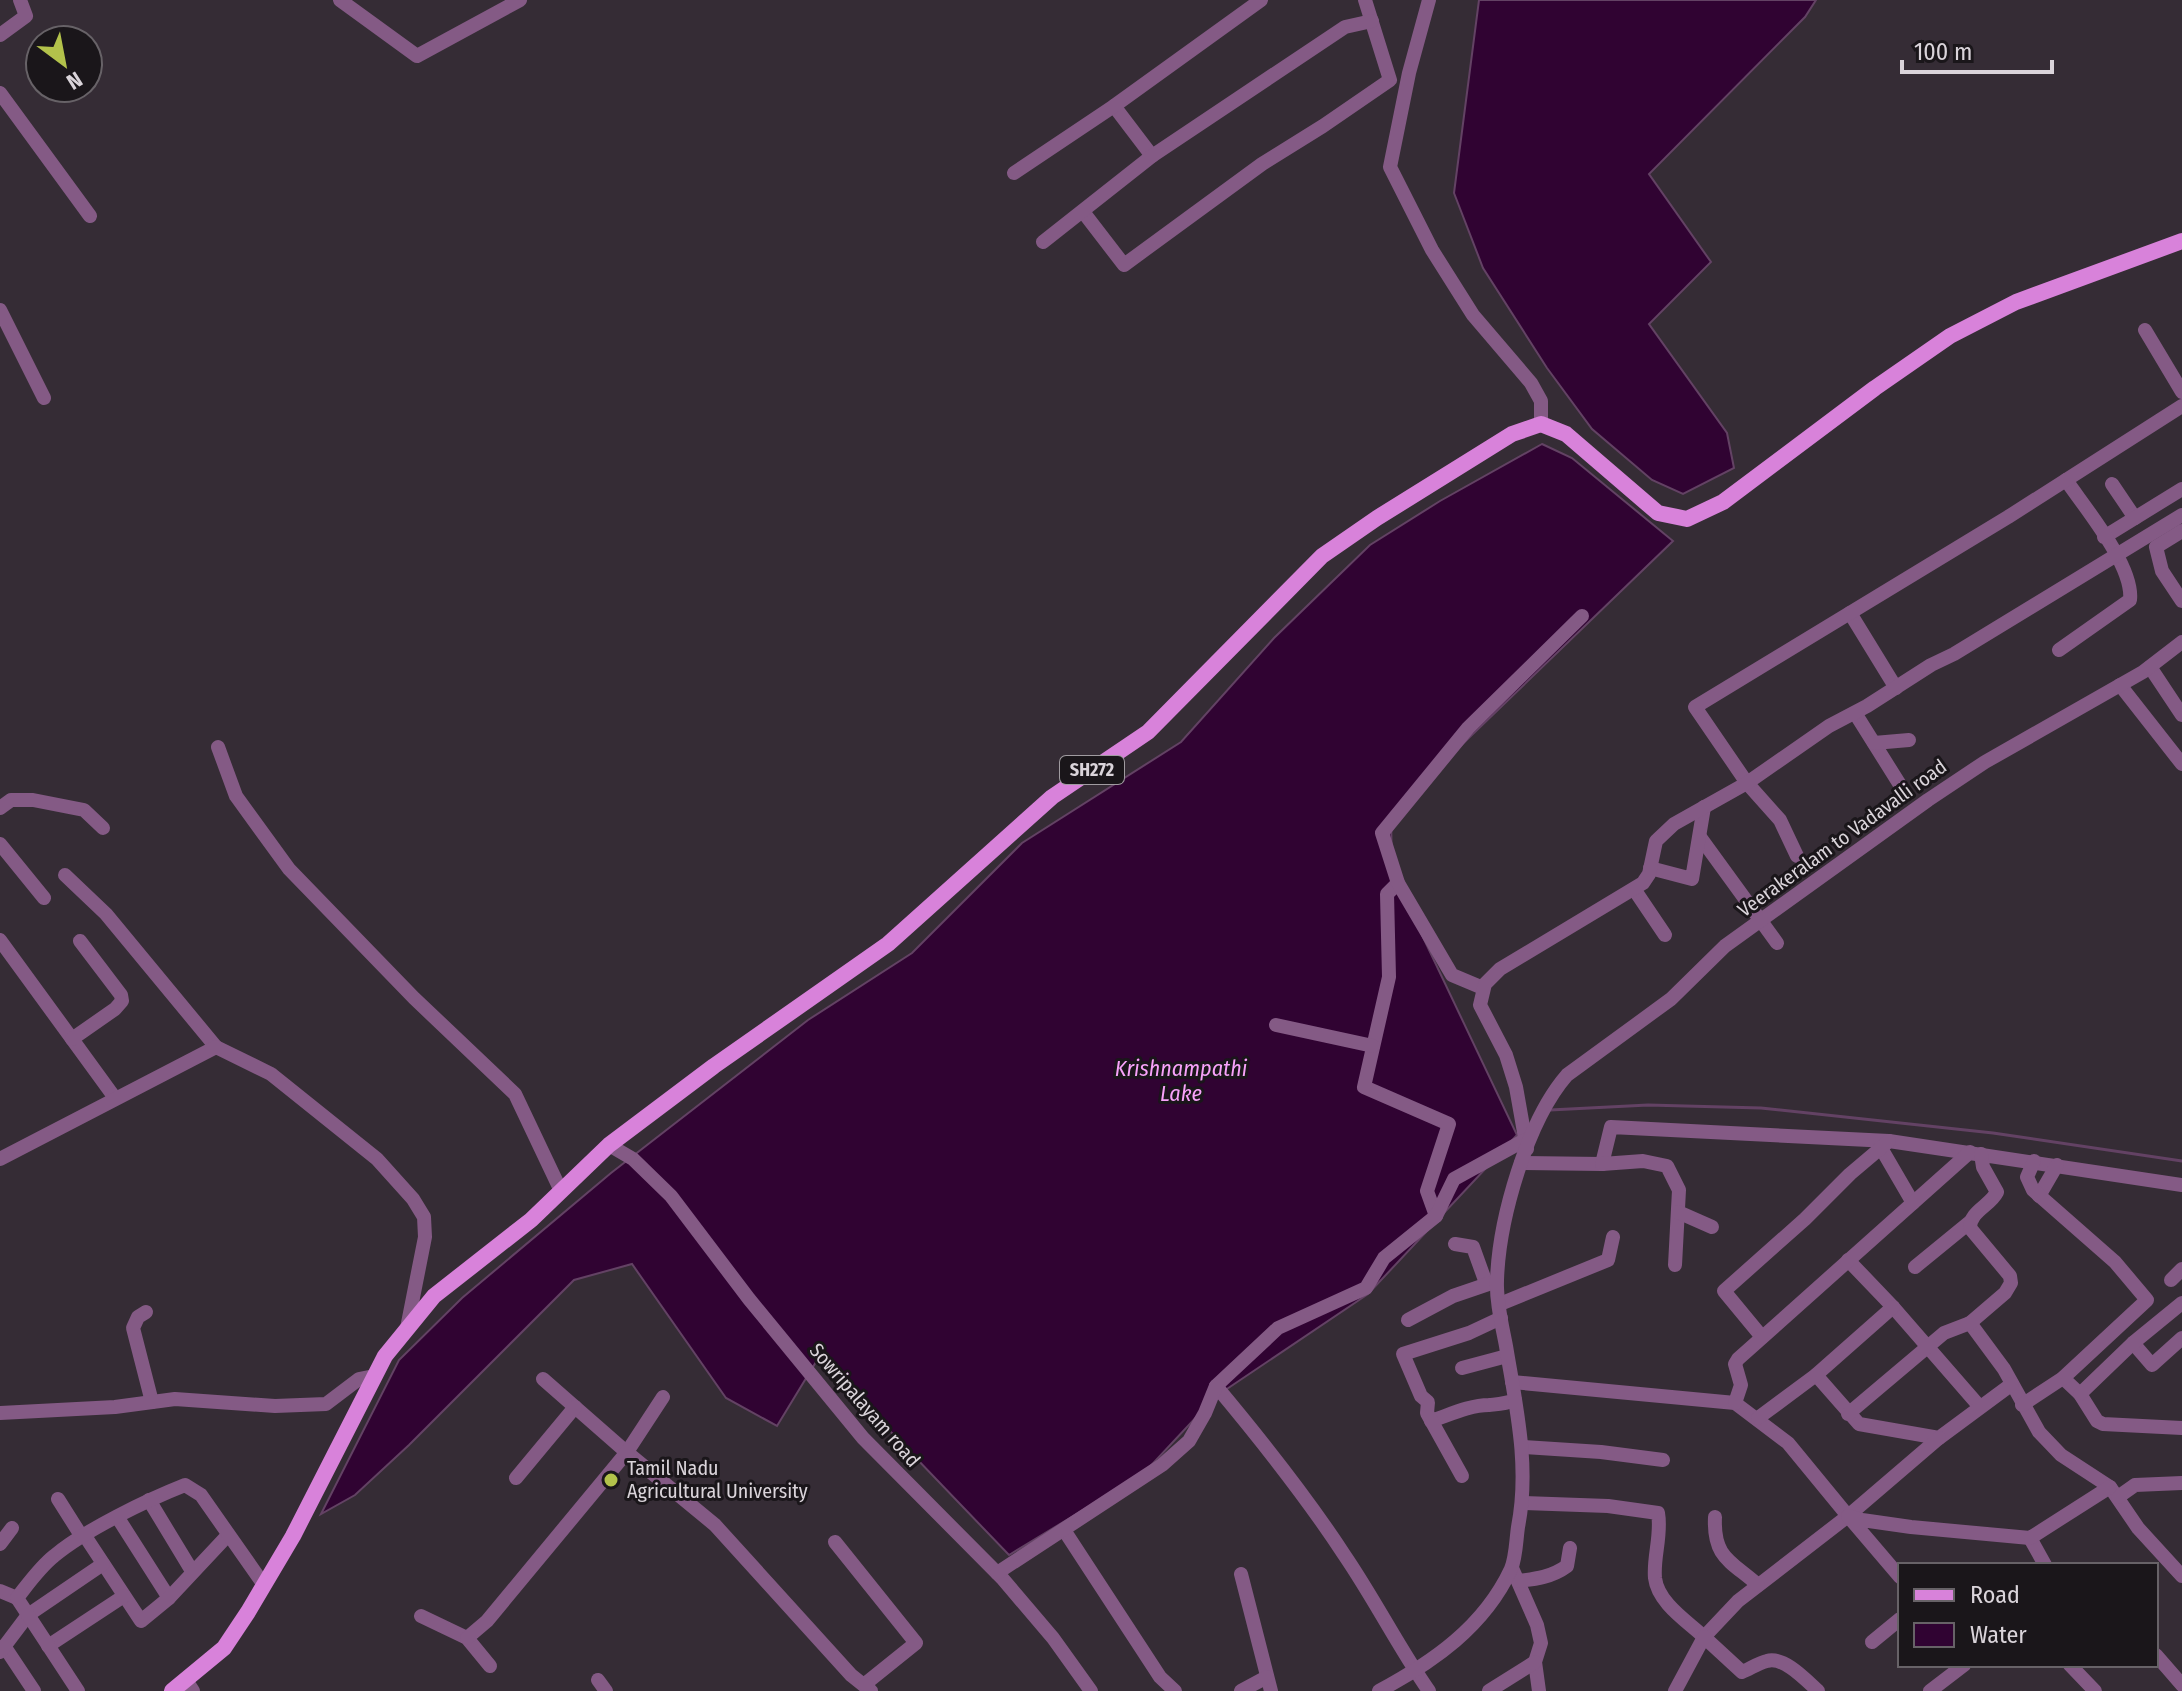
<svg xmlns="http://www.w3.org/2000/svg" width="2182" height="1691" viewBox="0 0 2182 1691" font-family="'Fira Sans Condensed',sans-serif">
  <style>
    .water { fill: #300332; stroke: #634264; stroke-width: 2 }
    .lines { fill: none; stroke-linecap: round; stroke-linejoin: round }
    .stream { stroke: #634264; stroke-width: 3 }
    .minor { stroke: #845a85; stroke-width: 14 }
    .major { stroke: #d882da; stroke-width: 16 }
    .poi-dot { fill: #b3c24b; stroke: #1a161a; stroke-width: 3 }
    .labels { text-anchor: middle; stroke-width: 6; stroke-linejoin: round; paint-order: stroke }
    .shield { fill: #1a161a; stroke: #a09ba0; stroke-width: 2 }
    .shield-label { font-size: 18px; font-weight: bold; fill: #dad4da }
    .street-label { font-size: 20px; fill: #dad4da; stroke: #1a161a }
    .poi-label { font-size: 20px; fill: #dad4da; stroke: #1a161a; text-anchor: start }
    .water-label { font-size: 22px; font-style: italic; fill: #f8a2fa; stroke: #1a161a }
  </style>
  <rect width="100%" height="100%" fill="#352c35"/>
  <g class="water">
    <path d="M1479 0H1816L1805 17 1649 174 1711 262 1649 324 1727 433 1734 468 1683 494 1652 480 1592 429 1547 368 1483 268 1454 193Z"/>
    <path d="M1542 444 1572 458 1673 541 1391 813 1392 872 1517 1135 1368 1294 1215 1397 1144 1473 1009 1555 819 1357 777 1426 726 1398 632 1264 574 1280 409 1445 355 1495 321 1514 399 1360 462 1298 611 1173 808 1020 912 953 1022 843 1181 742 1274 638 1370 545 1440 501Z"/>
  </g>
  <g class="lines">
    <path class="stream" d="M1550 1110 1648 1105 1761 1108 1993 1133 2182 1161"/>
    <g class="minor">
      <path d="M340 0 417 56 520 0"/>
      <path d="M1429 0 1409 73 1390 167 1432 250 1473 315 1531 383 1541 401V424"/>
      <path d="M0 35 26 16 20 0"/>
      <path d="M0 93 90 216"/>
      <path d="M1114 106 1152 156"/>
      <path d="M1014 173 1114 106 1261 0"/>
      <path d="M1084 213 1124 265 1262 164 1323 126 1390 80 1365 0"/>
      <path d="M1043 242 1152 156 1345 27 1372 21"/>
      <path d="M0 310 44 398"/>
      <path d="M2145 330 2182 392"/>
      <path d="M2112 484 2135 518"/>
      <path d="M2182 531 2156 547 2162 571 2182 601"/>
      <path d="M2104 537 2182 489"/>
      <path d="M1850 613 1896 688"/>
      <path d="M2059 650 2130 600C2134 566 2085 508 2066 480"/>
      <path d="M2150 667 2182 715"/>
      <path d="M2120 685 2182 764"/>
      <path d="M1855 713 1902 788"/>
      <path d="M1874 743 1909 740"/>
      <path d="M218 747 236 796 289 869 414 998 515 1094 561 1191"/>
      <path d="M0 808 11 800H33L84 810 103 828"/>
      <path d="M1700 837 1777 943"/>
      <path d="M0 844 44 898"/>
      <path d="M1797 856 1780 820 1747 783 1695 707 2008 517 2182 406"/>
      <path d="M1650 868 1692 879 1704 807"/>
      <path d="M65 875 106 914 216 1047"/>
      <path d="M1398 883 1387 894 1389 977 1364 1087 1449 1124 1427 1191 1436 1216"/>
      <path d="M1634 889 1665 935"/>
      <path d="M0 940 115 1098"/>
      <path d="M1483 988 1452 975 1398 883 1382 833 1468 728 1582 616"/>
      <path d="M1276 1025 1373 1046"/>
      <path d="M72 1039 115 1009 122 1001 121 995 80 941"/>
      <path d="M609 1145 633 1159 671 1196 749 1299 863 1438 1002 1578 1053 1638 1091 1691"/>
      <path d="M1881 1148 1913 1203"/>
      <path d="M1527 1149 1516 1087 1506 1055 1480 1005 1485 984 1500 969 1643 883 1649 874 1656 841 1674 824 1747 783 1829 726 1867 706 1931 665 1954 654 2182 515"/>
      <path d="M0 1159 216 1047 271 1074 377 1159 413 1199 424 1217 425 1237 407 1328"/>
      <path d="M1521 1163 1602 1164 1611 1127 1889 1141 2182 1185"/>
      <path d="M1602 1164 1643 1161 1667 1166 1679 1190 1675 1265"/>
      <path d="M2039 1196 2057 1165"/>
      <path d="M1678 1212 1712 1227"/>
      <path d="M1455 1244 1473 1247 1486 1283"/>
      <path d="M1848 1260 1893 1307 1980 1407"/>
      <path d="M1915 1267 1970 1222"/>
      <path d="M2171 1280 2182 1269"/>
      <path d="M1500 1304 1608 1260 1613 1237"/>
      <path d="M146 1312 138 1317 133 1328 152 1402"/>
      <path d="M1408 1320 1453 1296 1497 1281"/>
      <path d="M1970 1323 2004 1369 2039 1432 2061 1455 2110 1487 2138 1528 2182 1576"/>
      <path d="M1762 1337 1724 1291 1805 1219 1850 1174 1889 1141"/>
      <path d="M2133 1343 2152 1365 2182 1338"/>
      <path d="M1462 1368 1507 1356"/>
      <path d="M1816 1375 1859 1424 1939 1438 2012 1384"/>
      <path d="M2063 1378 2080 1394 2097 1421 2103 1424 2182 1428"/>
      <path d="M543 1379 624 1450 715 1525 851 1675 871 1691"/>
      <path d="M1512 1382 1735 1403 1788 1443 1848 1516 1738 1601 1704 1637C1687 1621 1658 1603 1655 1578 1653 1557 1662 1535 1658 1513L1608 1506 1524 1503"/>
      <path d="M1216 1386C1262 1441 1306 1496 1345 1556 1375 1600 1399 1648 1429 1691"/>
      <path d="M2080 1394 2133 1343 2182 1303"/>
      <path d="M1735 1403 1741 1385 1735 1364 1738 1359 1970 1152"/>
      <path d="M2022 1405 2063 1378 2147 1300 2115 1262 2033 1190 2027 1177 2034 1161"/>
      <path d="M0 1413 115 1407 175 1399 275 1406 326 1404 359 1379 374 1376"/>
      <path d="M1848 1414 1944 1333 1970 1323 2005 1293 2011 1283 2010 1276 1970 1228C1970 1211 1990 1206 1997 1192L1983 1167 1981 1154"/>
      <path d="M1758 1418 1816 1375 1893 1307"/>
      <path d="M1431 1421C1449 1415 1470 1405 1489 1405 1499 1404 1505 1404 1515 1400"/>
      <path d="M1523 1447 1601 1452 1663 1460"/>
      <path d="M1462 1476 1427 1413 1428 1402 1421 1396 1403 1354 1469 1333 1501 1318"/>
      <path d="M516 1478 575 1407"/>
      <path d="M2118 1497 2135 1485 2182 1483"/>
      <path d="M58 1499 82 1537"/>
      <path d="M149 1500 192 1571"/>
      <path d="M1848 1516 1939 1438"/>
      <path d="M1715 1517C1713 1558 1731 1561 1758 1585"/>
      <path d="M118 1518 169 1598"/>
      <path d="M1064 1530 1160 1677 1175 1691"/>
      <path d="M85 1536 141 1621 169 1598 228 1535"/>
      <path d="M2030 1538 2045 1565"/>
      <path d="M835 1542 916 1643 865 1684"/>
      <path d="M0 1544 12 1528"/>
      <path d="M1512 1568 1537 1625 1541 1643 1535 1662 1539 1691"/>
      <path d="M997 1573 1162 1465 1189 1441 1205 1413 1216 1386 1278 1328 1366 1288 1384 1258 1436 1216 1454 1179 1525 1140"/>
      <path d="M1241 1574 1271 1691"/>
      <path d="M1900 1577 1848 1516 1862 1520 1911 1527 2030 1538 2110 1487"/>
      <path d="M1518 1581C1536 1579 1552 1577 1567 1566L1570 1548"/>
      <path d="M0 1591 17 1598"/>
      <path d="M421 1616 467 1638 490 1666"/>
      <path d="M467 1638 487 1621 627 1452 663 1397"/>
      <path d="M1872 1642 1900 1619"/>
      <path d="M4 1646 34 1691"/>
      <path d="M48 1646 124 1596"/>
      <path d="M0 1652 28 1615 103 1564"/>
      <path d="M2156 1655 2182 1685"/>
      <path d="M2070 1665 2095 1691"/>
      <path d="M186 1680 193 1691"/>
      <path d="M598 1680 606 1691"/>
      <path d="M78 1691 17 1598C28 1584 40 1567 54 1556 85 1530 147 1500 185 1485L201 1495 264 1585"/>
      <path d="M1241 1691 1267 1677"/>
      <path d="M1379 1691C1433 1662 1484 1627 1511 1569 1516 1557 1516 1541 1518 1527 1530 1466 1516 1407 1506 1346 1502 1325 1496 1301 1497 1280 1499 1219 1527 1121 1567 1075L1671 999 1725 946 1928 800 1985 762 2143 672 2182 642"/>
      <path d="M1489 1691 1535 1662"/>
      <path d="M1675 1691 1704 1637 1742 1672C1750 1669 1758 1663 1767 1661 1784 1656 1806 1680 1818 1691"/>
      <path d="M1930 1691 1964 1665"/>
    </g>
    <path class="major" d="M172 1691 224 1648 248 1612 293 1536 385 1356 434 1296 531 1220 609 1145 714 1066 888 944 1052 797 1148 732 1322 556 1377 518 1512 434 1541 424 1566 434 1658 513 1687 519 1723 502 1875 388 1950 336 2016 302 2182 241"/>
  </g>
  <circle class="poi-dot" cx="611" cy="1480" r="8"/>
  <g class="labels">
    <rect class="shield" x="1060" y="756" width="64" height="28" rx="6"/>
    <g class="shield-label">
      <text x="1092" y="776">SH272</text>
    </g>
    <g class="street-label">
      <text transform="translate(1842 838) rotate(-36)" y="7">Veerakeralam to Vadavalli road</text>
      <text transform="translate(865 1405) rotate(49)" y="7">Sowripalayam road</text>
    </g>
    <g class="poi-label">
      <text x="627" y="1475">Tamil Nadu<tspan x="627" dy="23">Agricultural University</tspan></text>
    </g>
    <g class="water-label">
      <text x="1181" y="1076">Krishnampathi<tspan x="1181" dy="25">Lake</tspan></text>
    </g>
  </g>
  <rect x="1898" y="1563" width="260" height="104" fill="#1a161a" stroke="#676267" stroke-width="2"/>
  <rect x="1914" y="1589" width="40" height="12" fill="#d882da" stroke="#676267" stroke-width="2"/>
  <text x="1970" y="1603" font-size="24" fill="#dad4da">Road</text>
  <rect x="1914" y="1623" width="40" height="24" fill="#300332" stroke="#676267" stroke-width="2"/>
  <text x="1970" y="1643" font-size="24" fill="#dad4da">Water</text>
  <g transform="translate(64 64) rotate(148)"><circle r="38" fill="#1a161a" stroke="#676267" stroke-width="2"/>
  <path d="M0-6L14 30L0 20L-14 30Z" fill="#b3c24b"/>
  <text y="-12" font-size="22" font-weight="bold" text-anchor="middle" fill="#dad4da">N</text>
  </g>
  <path d="M1902 60v12h150v-12" fill="none" stroke="#dad4da" stroke-width="4"/>
  <text x="1914" y="60" font-size="24" fill="#dad4da" stroke="#1a161a" stroke-width="6" paint-order="stroke">100 m</text>
</svg>
